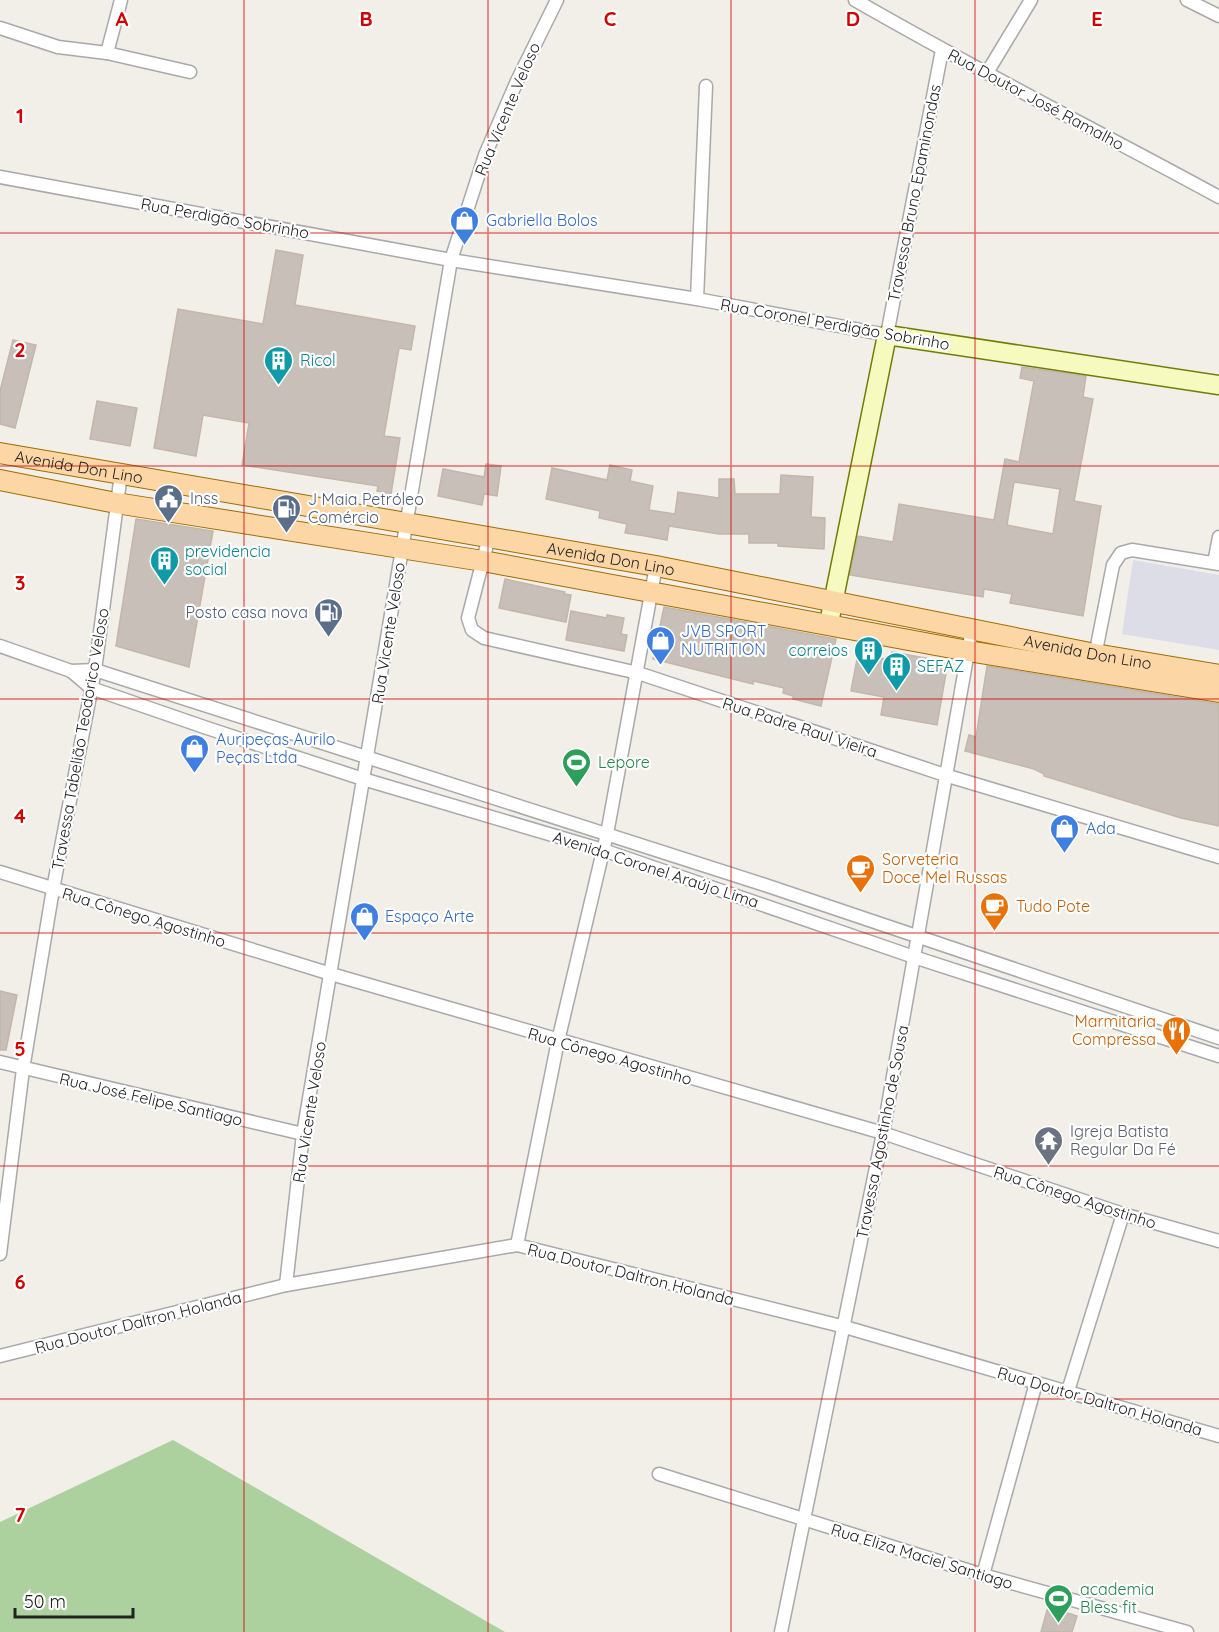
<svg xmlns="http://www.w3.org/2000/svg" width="1219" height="1632" viewBox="0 0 1219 1632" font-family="Quicksand,sans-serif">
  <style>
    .forest { fill: #add19e }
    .plaza { fill: #dddde8 }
    .building { fill: #c7bfb8; stroke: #c4b6ab; stroke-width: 1.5; fill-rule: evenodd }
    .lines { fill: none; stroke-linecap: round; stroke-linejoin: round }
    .street-casing { stroke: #a9a9a9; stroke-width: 15 }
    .secondary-casing { stroke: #707d05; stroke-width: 21 }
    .primary-casing { stroke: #a06b00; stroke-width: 22 }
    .street { stroke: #fff; stroke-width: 12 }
    .secondary { stroke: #f7fabf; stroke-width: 18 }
    .primary { stroke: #fcd6a4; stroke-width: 20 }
    .grid { fill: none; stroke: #d40000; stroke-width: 1.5; stroke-opacity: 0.55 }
    .labels { text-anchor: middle; stroke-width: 4.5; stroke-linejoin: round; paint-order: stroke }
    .street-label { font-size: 16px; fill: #222; stroke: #fff }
    .shop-label { font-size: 16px; fill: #366cbe; stroke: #fff; text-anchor: start }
    .culture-label { font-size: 16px; fill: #0d838f; stroke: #fff; text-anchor: start }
    .service-label { font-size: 16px; fill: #4e5e75; stroke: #fff; text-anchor: start }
    .leisure-label { font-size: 16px; fill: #27864d; stroke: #fff; text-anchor: start }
    .food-label { font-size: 16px; fill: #c56008; stroke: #fff; text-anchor: start }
    .worship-label { font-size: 16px; fill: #5b616d; stroke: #fff; text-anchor: start }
    .grid-label { font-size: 20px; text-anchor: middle; font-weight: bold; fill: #d40000; stroke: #fff; stroke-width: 4.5; stroke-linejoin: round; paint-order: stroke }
  </style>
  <rect width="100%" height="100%" fill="#f2efe9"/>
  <path class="forest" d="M173 1440 505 1632H0V1522Z"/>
  <path class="plaza" d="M1133 560 1219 575V650L1122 634Z"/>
  <g class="building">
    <path d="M276 250 303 255 295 305 415 326 411 350 399 348 384 436 400 438 391 494 377 491 378 486 242 465 249 423 203 415 196 456 154 448 178 309 263 324Z"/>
    <path d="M13 340 36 345 15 428 0 424V391Z"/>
    <path d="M1022 367 1086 376 1083 397 1093 399 1074 501 1101 506 1083 616 1010 603 1012 594 984 589 983 597 850 575 858 536 893 542 899 504 994 520 1005 459 1019 462 1034 381 1020 378ZM1014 482 1060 489 1053 534 1007 525Z"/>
    <path d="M97 401 137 408 130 446 90 439Z"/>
    <path d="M486 464 501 466 497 496 484 494 482 505 438 496 443 469 484 477Z"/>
    <path d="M610 465 632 470 630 481 653 486 649 510 675 514 678 492 719 498V479H734L735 494H780L781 475 813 477 811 517 825 518 824 549 778 546V543H749V534H719L669 526 667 540 645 536 625 533 627 524 599 518 600 511 546 499 552 468 607 480Z"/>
    <path d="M136 519 213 531 189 667 116 646Z"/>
    <path d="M505 579 565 592 564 594 571 595 566 622 499 608Z"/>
    <path d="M664 607 836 639 821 706 793 699V696L783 693 784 688 753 681V684L653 659Z"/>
    <path d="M571 611 607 618V615L624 618 621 634 627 635 624 651 566 640Z"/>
    <path d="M892 652 948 662 937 725 881 715 884 697 851 691 858 654 890 660Z"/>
    <path d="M987 666 1219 704V826L1181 818 1044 776V774L1034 769 965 751 969 735 976 737Z"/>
    <path d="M0 991 17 995 6 1050H0Z"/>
    <path d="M1048 1607 1077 1616 1072 1632H1041Z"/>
  </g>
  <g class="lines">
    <defs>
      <g id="street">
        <path d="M855 0C974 69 1098 131 1219 197"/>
        <path d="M1187 0 1219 16"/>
        <path d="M0 28 58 47 107 53 190 72"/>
        <path d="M107 53 121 0"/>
        <path d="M988 71 1031 0"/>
        <path d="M0 177 451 260 697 299 887 335 942 50"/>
        <path d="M697 299 706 86"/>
        <path d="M489 537 468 618 472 630 484 638 638 673 948 776 1219 857"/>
        <path d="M1214 563 1219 537"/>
        <path d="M0 646 71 671 91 688 207 728 363 779 603 850 914 957 1219 1056"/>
        <path d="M1094 661 1113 565 1121 553 1132 550 1219 564"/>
        <path d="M71 671 95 670 762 884 1219 1038"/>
        <path d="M0 872 331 974 883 1133 1123 1214 1219 1241"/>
        <path d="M0 1062 303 1134"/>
        <path d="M517 1245 558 1041 607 834 656 566"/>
        <path d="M0 1254 23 1069 53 889 95 670 121 474"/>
        <path d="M286 1285 303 1134 451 260 485 155 517 81 557 0"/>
        <path d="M0 1356 286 1285 517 1245 845 1327 1219 1436"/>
        <path d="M1068 1391 1123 1214"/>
        <path d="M659 1474 983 1575 1187 1632"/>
        <path d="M983 1575 1036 1383"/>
        <path d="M781 1632 883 1133 972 629"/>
      </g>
      <path id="secondary" d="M829 623 887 335 1219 385"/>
      <g id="primary">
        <path id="s1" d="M0 453 656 566 1095 654 1219 675"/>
        <path d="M0 480 116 503 483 561 968 651 1219 692"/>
      </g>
    </defs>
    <use href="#street" class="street-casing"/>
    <use href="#secondary" class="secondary-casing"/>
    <use href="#primary" class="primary-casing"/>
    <use href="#street" class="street"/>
    <use href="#secondary" class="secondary"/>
    <use href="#primary" class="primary"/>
  </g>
  <path class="grid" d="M244 0V1632M488 0V1632M731 0V1632M975 0V1632M0 233H1219M0 466H1219M0 699H1219M0 933H1219M0 1166H1219M0 1399H1219"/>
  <defs>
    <symbol id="shop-pin" viewBox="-11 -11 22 30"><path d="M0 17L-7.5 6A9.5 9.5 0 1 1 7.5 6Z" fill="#3f7fe0" stroke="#fff"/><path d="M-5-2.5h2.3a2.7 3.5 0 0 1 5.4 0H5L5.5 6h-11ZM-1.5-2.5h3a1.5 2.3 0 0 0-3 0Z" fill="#fff"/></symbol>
    <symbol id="building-pin" viewBox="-11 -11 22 30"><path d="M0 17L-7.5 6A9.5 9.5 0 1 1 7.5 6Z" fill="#0f9aa8" stroke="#fff"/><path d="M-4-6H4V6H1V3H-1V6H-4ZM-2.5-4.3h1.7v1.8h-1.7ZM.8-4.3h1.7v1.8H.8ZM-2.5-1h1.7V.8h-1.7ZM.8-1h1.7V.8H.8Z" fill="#fff"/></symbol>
    <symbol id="civic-pin" viewBox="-11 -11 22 30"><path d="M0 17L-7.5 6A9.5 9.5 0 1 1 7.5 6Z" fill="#5c6f8a" stroke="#fff"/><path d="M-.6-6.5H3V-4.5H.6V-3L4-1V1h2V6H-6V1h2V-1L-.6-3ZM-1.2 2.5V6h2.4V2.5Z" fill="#fff"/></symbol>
    <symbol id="fuel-pin" viewBox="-11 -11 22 30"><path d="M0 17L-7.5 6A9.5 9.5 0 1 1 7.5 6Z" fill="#5c6f8a" stroke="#fff"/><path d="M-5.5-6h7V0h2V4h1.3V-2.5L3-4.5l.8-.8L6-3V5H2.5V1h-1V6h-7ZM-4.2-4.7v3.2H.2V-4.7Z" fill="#fff"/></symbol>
    <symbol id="stadium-pin" viewBox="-11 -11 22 30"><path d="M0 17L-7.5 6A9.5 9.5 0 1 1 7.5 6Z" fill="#2e9e5b" stroke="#fff"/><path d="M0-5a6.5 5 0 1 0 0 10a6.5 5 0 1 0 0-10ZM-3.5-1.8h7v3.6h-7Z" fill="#fff"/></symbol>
    <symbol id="cafe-pin" viewBox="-11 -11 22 30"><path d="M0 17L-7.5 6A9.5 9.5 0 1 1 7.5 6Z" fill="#e8710a" stroke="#fff"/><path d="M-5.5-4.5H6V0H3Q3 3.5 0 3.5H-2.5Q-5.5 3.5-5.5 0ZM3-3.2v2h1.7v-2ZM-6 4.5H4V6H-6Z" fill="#fff"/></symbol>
    <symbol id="restaurant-pin" viewBox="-11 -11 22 30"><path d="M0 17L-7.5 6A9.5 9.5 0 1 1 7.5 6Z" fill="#e8710a" stroke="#fff"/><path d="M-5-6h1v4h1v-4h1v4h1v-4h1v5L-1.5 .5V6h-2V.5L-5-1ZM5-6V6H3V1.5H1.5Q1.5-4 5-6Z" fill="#fff"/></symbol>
    <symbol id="temple-pin" viewBox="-11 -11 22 30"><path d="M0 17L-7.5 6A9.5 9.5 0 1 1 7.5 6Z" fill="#6b7280" stroke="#fff"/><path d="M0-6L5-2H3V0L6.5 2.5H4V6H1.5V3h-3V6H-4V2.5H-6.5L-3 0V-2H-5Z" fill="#fff"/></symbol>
  </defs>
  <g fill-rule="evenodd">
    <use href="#shop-pin" x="448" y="204" width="33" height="45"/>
    <use href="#building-pin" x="262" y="344" width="33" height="45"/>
    <use href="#civic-pin" x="152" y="482" width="33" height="45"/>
    <use href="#fuel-pin" x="270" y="492" width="33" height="45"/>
    <use href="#building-pin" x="148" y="544" width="33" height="45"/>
    <use href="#fuel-pin" x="312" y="596" width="33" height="45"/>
    <use href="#shop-pin" x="644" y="624" width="33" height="45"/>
    <use href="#building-pin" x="852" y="634" width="33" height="45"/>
    <use href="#building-pin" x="880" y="650" width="33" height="45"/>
    <use href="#shop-pin" x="178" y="732" width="33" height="45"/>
    <use href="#stadium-pin" x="560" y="746" width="33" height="45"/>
    <use href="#shop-pin" x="1048" y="812" width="33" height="45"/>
    <use href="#cafe-pin" x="844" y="852" width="33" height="45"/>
    <use href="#cafe-pin" x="978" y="890" width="33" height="45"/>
    <use href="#shop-pin" x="348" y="900" width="33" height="45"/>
    <use href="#restaurant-pin" x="1160" y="1014" width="33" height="45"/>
    <use href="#temple-pin" x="1032" y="1124" width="33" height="45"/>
    <use href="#stadium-pin" x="1042" y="1582" width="33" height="45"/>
  </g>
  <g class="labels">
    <g class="street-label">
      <text transform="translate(1036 99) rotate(28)" y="6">Rua Doutor José Ramalho</text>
      <text transform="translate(507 109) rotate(-67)" y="6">Rua Vicente Veloso</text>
      <text transform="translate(914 193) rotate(-79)" y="6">Travessa Bruno Epaminondas</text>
      <text transform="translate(225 218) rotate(10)" y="6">Rua Perdigão Sobrinho</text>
      <text transform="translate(835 324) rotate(10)" y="6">Rua Coronel Perdigão Sobrinho</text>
      <text dy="6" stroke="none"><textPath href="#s1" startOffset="80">Avenida Don Lino</textPath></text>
      <text dy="6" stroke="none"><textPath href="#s1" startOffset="620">Avenida Don Lino</textPath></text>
      <text transform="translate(388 633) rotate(-81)" y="6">Rua Vicente Veloso</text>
      <text dy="6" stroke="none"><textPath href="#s1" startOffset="1106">Avenida Don Lino</textPath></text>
      <text transform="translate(800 727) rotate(18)" y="6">Rua Padre Raul Vieira</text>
      <text transform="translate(80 739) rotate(-80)" y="6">Travessa Tabelião Teodorico Veloso</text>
      <text transform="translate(656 869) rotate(18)" y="6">Avenida Coronel Araújo Lima</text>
      <text transform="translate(144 917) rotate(17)" y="6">Rua Cônego Agostinho</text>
      <text transform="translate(610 1056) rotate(16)" y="6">Rua Cônego Agostinho</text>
      <text transform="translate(151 1099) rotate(13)" y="6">Rua José Felipe Santiago</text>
      <text transform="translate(309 1112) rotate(-81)" y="6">Rua Vicente Veloso</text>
      <text transform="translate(882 1132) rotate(-79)" y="6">Travessa Agostinho de Sousa</text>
      <text transform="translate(1075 1197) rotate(18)" y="6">Rua Cônego Agostinho</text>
      <text transform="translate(631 1274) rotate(14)" y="6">Rua Doutor Daltron Holanda</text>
      <text transform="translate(138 1322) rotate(-14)" y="6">Rua Doutor Daltron Holanda</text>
      <text transform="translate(1100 1401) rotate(16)" y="6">Rua Doutor Daltron Holanda</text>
      <text transform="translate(922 1556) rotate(17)" y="6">Rua Eliza Maciel Santiago</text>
    </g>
    <g class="shop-label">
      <text x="486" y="226">Gabriella Bolos</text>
      <text x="681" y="637">JVB SPORT<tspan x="681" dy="18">NUTRITION</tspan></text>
      <text x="216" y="745">Auripeças Aurilo<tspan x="216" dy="18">Peças Ltda</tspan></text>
      <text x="1086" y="834">Ada</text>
      <text x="385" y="922">Espaço Arte</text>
    </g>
    <g class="culture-label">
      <text x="300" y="366">Ricol</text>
      <text x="185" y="557">previdencia<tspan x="185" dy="18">social</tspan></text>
      <text x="848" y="656" text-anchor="end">correios</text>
      <text x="917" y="672">SEFAZ</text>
    </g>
    <g class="service-label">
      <text x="190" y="504">Inss</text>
      <text x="308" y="505">J Maia Petróleo<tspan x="308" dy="18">Comércio</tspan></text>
      <text x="308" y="618" text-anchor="end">Posto casa nova</text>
    </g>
    <g class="leisure-label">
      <text x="598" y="768">Lepore</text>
      <text x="1080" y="1595">academia<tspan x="1080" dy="18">Bless fit</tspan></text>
    </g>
    <g class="food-label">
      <text x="882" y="865">Sorveteria<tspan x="882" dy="18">Doce Mel Russas</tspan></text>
      <text x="1016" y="912">Tudo Pote</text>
      <text x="1156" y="1027" text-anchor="end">Marmitaria<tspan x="1156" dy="18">Compressa</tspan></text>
    </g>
    <g class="worship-label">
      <text x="1070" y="1137">Igreja Batista<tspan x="1070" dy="18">Regular Da Fé</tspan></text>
    </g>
  </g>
  <g class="grid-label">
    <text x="122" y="26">A</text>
    <text x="366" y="26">B</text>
    <text x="610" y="26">C</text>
    <text x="853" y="26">D</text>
    <text x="1097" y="26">E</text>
    <text x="20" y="123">1</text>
    <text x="20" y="357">2</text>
    <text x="20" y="590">3</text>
    <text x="20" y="823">4</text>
    <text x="20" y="1056">5</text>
    <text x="20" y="1289">6</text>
    <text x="20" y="1522">7</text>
  </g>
  <path d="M15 1608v9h118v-9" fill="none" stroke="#222222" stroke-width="3"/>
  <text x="24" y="1608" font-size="18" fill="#222222" stroke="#ffffff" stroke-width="4.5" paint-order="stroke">50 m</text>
</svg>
